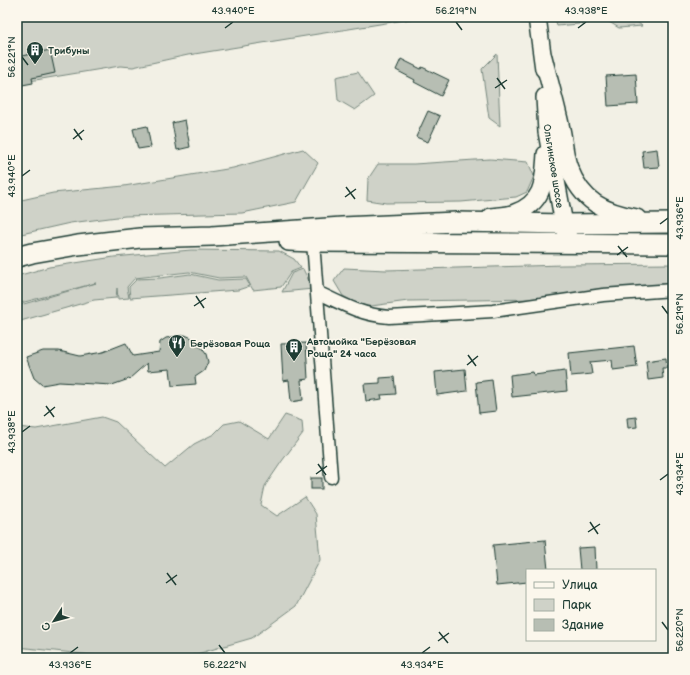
<svg xmlns="http://www.w3.org/2000/svg" width="690" height="675" viewBox="0 0 690 675" font-family="'Balsamiq Sans',sans-serif">
  <style>
    .green { fill: #cfd2c8; stroke: #77887e }
    .building { fill: #b7beb3; stroke: #1f3d34 }
    .lines { fill: none; stroke-linecap: round; stroke-linejoin: round }
    .minor-casing { stroke: #1f3d34; stroke-width: 15 }
    .secondary-casing { stroke: #1f3d34; stroke-width: 20 }
    .primary-casing { stroke: #1f3d34; stroke-width: 22 }
    .minor { stroke: #fbf7ec; stroke-width: 12 }
    .secondary { stroke: #fbf7ec; stroke-width: 17 }
    .primary { stroke: #fbf7ec; stroke-width: 19 }
    .ticks { fill: none; stroke: #1f3d34; stroke-width: 1.5 }
    .labels { text-anchor: middle; stroke-width: 3; stroke-linejoin: round; paint-order: stroke }
    .poi-label { font-size: 10px; font-weight: bold; fill: #1f3d34; stroke: #fbf7ec; text-anchor: start }
    .street-label { font-size: 10px; fill: #1f3d34; stroke: #fbf7ec }
    .neatline { fill: none; stroke: #1f3d34; stroke-width: 1.5 }
    .ticks-label { font-size: 10px; text-anchor: middle; fill: #1f3d34 }
  </style>
  <rect width="100%" height="100%" fill="#f2f0e5"/>
  <filter id="ink" filterUnits="userSpaceOnUse"><feTurbulence type="fractalNoise" baseFrequency=".025" numOctaves="2"/><feDisplacementMap in="SourceGraphic" scale="8" xChannelSelector="R" yChannelSelector="G"/><feConvolveMatrix kernelMatrix="1 2 1 2 8 2 1 2 1" color-interpolation-filters="sRGB"/></filter>
  <g filter="url(#ink)">
    <g class="green">
      <path d="M17 17H423L188 55 133 67 120 66 17 83Z"/>
      <path d="M555 17H581L579 24 557 26Z"/>
      <path d="M583 17H631L642 26 619 28 606 20 581 24Z"/>
      <path d="M497 54 500 126 489 118 482 69Z"/>
      <path d="M358 72 374 96 355 110 338 100 336 77Z"/>
      <path d="M303 149 318 163 296 202 242 213 125 216 70 223 17 235V201L53 193 124 186 233 168Z"/>
      <path d="M490 159 528 162 534 176 527 192 516 197 461 202 386 203 367 200 368 179 378 164H414Z"/>
      <path d="M191 250 279 251 294 259 301 268 291 272 281 287 253 290 246 277 219 278 189 272 135 278 127 287 129 298 118 299 117 288 116 298 94 300 17 322V306L96 283 17 304V276L49 267 114 257Z"/>
      <path d="M673 264V285L538 299 408 301 364 307 343 296 334 281 344 268 386 270 563 265Z"/>
      <path d="M303 269 313 289 282 292 292 273Z"/>
      <path d="M190 274 218 280 246 279 250 286 238 290 130 298 129 287 137 279 160 278Z"/>
      <path d="M285 415 302 421 303 433 282 461 265 486 261 505 277 516 305 497 316 514 320 560 296 606 252 638 183 658H120L17 647V427L36 429 102 417 116 422 165 468 194 444 214 434 224 424 239 421 269 439Z"/>
    </g>
    <g class="building">
      <path d="M50 50 55 73 32 78 33 83 17 86V57Z"/>
      <path d="M401 59 421 69 422 67 449 80 441 96 414 82 415 80 396 70Z"/>
      <path d="M636 74 638 104 608 106 606 76Z"/>
      <path d="M428 111 440 116 428 142 416 137Z"/>
      <path d="M185 120 190 147 177 150 172 123Z"/>
      <path d="M147 126 151 147 138 149 133 129Z"/>
      <path d="M657 149 659 167 644 168 642 151Z"/>
      <path d="M185 335 192 338 196 345 201 347 206 354 208 362 204 371 195 377 196 384 172 386 170 369 148 371 147 363 129 379 112 385 59 382 42 385 34 378 26 357 43 351H59L80 356 103 352 126 343 133 356 159 352 160 342 166 338Z"/>
      <path d="M306 343 308 379 301 380 303 400 291 402 289 380 283 381 281 344Z"/>
      <path d="M634 346 637 367 613 370 612 360 590 362 592 374 571 376 569 353Z"/>
      <path d="M666 358 667 368H662L663 378 648 380 646 361Z"/>
      <path d="M465 369 467 391 437 395 435 372Z"/>
      <path d="M565 371 567 391 512 397 510 375 533 372 534 375Z"/>
      <path d="M394 377 396 394 381 395 382 399 366 401 364 384 380 383V378Z"/>
      <path d="M492 380 496 411 479 413 476 382Z"/>
      <path d="M636 417 637 427 628 428 627 418Z"/>
      <rect x="311" y="478" width="11" height="11"/>
      <path d="M545 540 548 570H527V582L497 585 493 545Z"/>
      <path d="M595 547 596 570H580L578 548Z"/>
    </g>
    <g class="lines">
      <defs>
        <g id="minor">
          <path d="M313 242 331 477"/>
          <path d="M317 292C342 304 361 315 389 317L493 311 603 295 673 290"/>
        </g>
        <g id="secondary">
          <path d="M537 17 544 69"/>
          <path d="M543 57C549 81 556 105 561 129 564 142 564 156 569 168 582 202 604 212 637 218"/>
          <path d="M545 97 547 132 564 224 568 237"/>
          <path d="M491 217C498 216 508 216 515 213 545 202 544 180 546 154"/>
        </g>
        <g id="primary">
          <path d="M289 241 313 242 673 244"/>
          <path d="M17 257 32 253 78 245 140 238 212 236 342 227 456 222 564 224 673 223"/>
        </g>
      </defs>
      <use href="#minor" class="minor-casing"/>
      <use href="#secondary" class="secondary-casing"/>
      <use href="#primary" class="primary-casing"/>
      <use href="#minor" class="minor"/>
      <use href="#secondary" class="secondary"/>
      <use href="#primary" class="primary"/>
    </g>
  </g>
  <path class="ticks" d="M456 22 462 30M225 28 233 22M578 28 586 22M22 57 28 65M497 78 505 89M495 88 507 80M74 129 82 140M73 139 84 130M22 176 30 170M346 187 355 199M345 197 356 189M660 224 668 218M618 246 627 257M617 255 628 247M196 296 204 308M194 306 206 298M662 306 668 314M468 355 476 366M467 365 478 356M46 406 54 417M44 416 55 407M22 432 30 426M318 464 326 475M316 474 327 466M660 480 668 474M590 522 598 534M588 532 600 524M167 573 176 585M166 583 177 575M662 622 668 630M439 632 448 643M438 641 449 633M219 645 225 653M70 653 78 647M422 653 430 647"/>
  <defs>
    <symbol id="building-pin" viewBox="-11 -11 22 30"><path d="M0 17L-7.5 6A9.5 9.5 0 1 1 7.5 6Z" fill="#1f3d34" stroke="#fbf7ec"/><path d="M-4-6H4V6H1V3H-1V6H-4ZM-2.5-4.3h1.7v1.8h-1.7ZM.8-4.3h1.7v1.8H.8ZM-2.5-1h1.7V.8h-1.7ZM.8-1h1.7V.8H.8Z" fill="#fff"/></symbol>
    <symbol id="restaurant-pin" viewBox="-11 -11 22 30"><path d="M0 17L-7.5 6A9.5 9.5 0 1 1 7.5 6Z" fill="#1f3d34" stroke="#fbf7ec"/><path d="M-5-6h1v4h1v-4h1v4h1v-4h1v5L-1.5 .5V6h-2V.5L-5-1ZM5-6V6H3V1.5H1.5Q1.5-4 5-6Z" fill="#fff"/></symbol>
  </defs>
  <g fill-rule="evenodd">
    <use href="#building-pin" x="25" y="40" width="20" height="27"/>
    <use href="#restaurant-pin" x="167" y="333" width="20" height="27"/>
    <use href="#building-pin" x="284" y="337" width="20" height="27"/>
  </g>
  <g class="labels">
    <g class="poi-label">
      <text x="48" y="54">Трибуны</text>
      <text x="307" y="345">Автомойка "Берёзовая<tspan x="307" dy="12">Роща" 24 часа</tspan></text>
      <text x="190" y="347">Берёзовая Роща</text>
    </g>
    <g class="street-label">
      <text transform="translate(554 166) rotate(81)" y="4">Ольгинское шоссе</text>
    </g>
  </g>
  <rect width="690" height="675" fill="none" stroke="#fbf7ec" stroke-width="44"/>
  <rect x="526" y="569" width="130" height="72" fill="#fbf7ec" stroke="#a3ada2"/>
  <rect x="534" y="582" width="20" height="6" fill="#fbf7ec" stroke="#a3ada2"/>
  <text x="562" y="589" font-size="12" fill="#1f3d34">Улица</text>
  <rect x="534" y="599" width="20" height="12" fill="#cfd2c8" stroke="#a3ada2"/>
  <text x="562" y="609" font-size="12" fill="#1f3d34">Парк</text>
  <rect x="534" y="619" width="20" height="12" fill="#b7beb3" stroke="#a3ada2"/>
  <text x="562" y="629" font-size="12" fill="#1f3d34">Здание</text>
  <g transform="translate(54 621) rotate(234)" stroke="#fbf7ec" stroke-width="3" paint-order="stroke">
  <path d="M0-3L7 15L0 10L-7 15Z" fill="#1f3d34"/>
  <text y="-6" font-size="11" font-weight="bold" text-anchor="middle" fill="#1f3d34">С</text>
  </g>
  <rect x="22" y="22" width="646" height="631" class="neatline"/>
  <g class="ticks-label">
    <text x="233" y="14">43.940°E</text>
    <text x="456" y="14">56.219°N</text>
    <text x="586" y="14">43.938°E</text>
    <text transform="translate(11 57) rotate(-90)" y="4">56.221°N</text>
    <text transform="translate(11 176) rotate(-90)" y="4">43.940°E</text>
    <text transform="translate(679 218) rotate(-90)" y="4">43.936°E</text>
    <text transform="translate(679 314) rotate(-90)" y="4">56.219°N</text>
    <text transform="translate(11 432) rotate(-90)" y="4">43.938°E</text>
    <text transform="translate(679 474) rotate(-90)" y="4">43.934°E</text>
    <text transform="translate(679 630) rotate(-90)" y="4">56.220°N</text>
    <text x="70" y="668">43.936°E</text>
    <text x="225" y="668">56.222°N</text>
    <text x="422" y="668">43.934°E</text>
  </g>
</svg>
